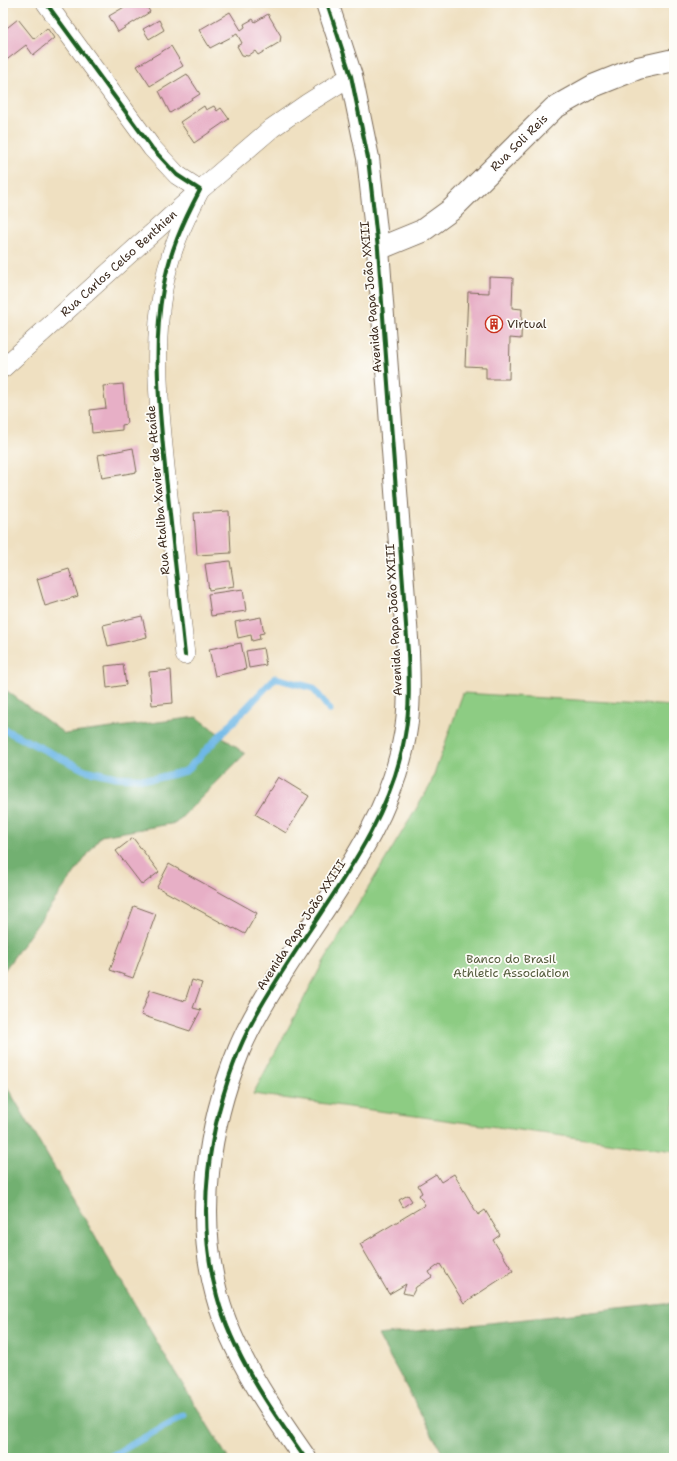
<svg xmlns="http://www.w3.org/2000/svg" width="677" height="1461" viewBox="0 0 677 1461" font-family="'Shantell Sans',sans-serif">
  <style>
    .green { fill: #8dcc83; stroke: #647b50 }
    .forest { fill: #72b071; stroke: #566d48 }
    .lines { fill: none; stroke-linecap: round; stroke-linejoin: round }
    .stream { stroke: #6eb8e7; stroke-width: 7 }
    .building { fill: #e7afc6 }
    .street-casing { stroke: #7a6a57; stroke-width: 20 }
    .secondary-casing { stroke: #7a6a57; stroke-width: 24 }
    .street { stroke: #fff; stroke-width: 19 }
    .secondary { stroke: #fff; stroke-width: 22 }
    .cycleway-casing { stroke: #fdfcf7; stroke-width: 6 }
    .cycleway { stroke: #1b5e20; stroke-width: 4 }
    .labels { text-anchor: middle; stroke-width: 3.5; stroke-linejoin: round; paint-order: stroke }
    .street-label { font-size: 12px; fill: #3b2a1e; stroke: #fdfcf7 }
    .poi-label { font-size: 12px; fill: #3b2a1e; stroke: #fdfcf7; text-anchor: start }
    .park-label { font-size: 12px; fill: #545b3c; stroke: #fdfcf7 }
  </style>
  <rect width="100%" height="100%" fill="#fdfcf7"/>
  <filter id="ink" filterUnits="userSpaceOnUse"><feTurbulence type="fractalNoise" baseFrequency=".025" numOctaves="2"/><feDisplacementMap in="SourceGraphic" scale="8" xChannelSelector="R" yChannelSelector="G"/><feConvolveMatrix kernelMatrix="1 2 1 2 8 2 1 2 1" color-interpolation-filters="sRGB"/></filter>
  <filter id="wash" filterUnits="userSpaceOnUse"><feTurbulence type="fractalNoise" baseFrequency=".012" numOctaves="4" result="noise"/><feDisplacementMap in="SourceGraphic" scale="16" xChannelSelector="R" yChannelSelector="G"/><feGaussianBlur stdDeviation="0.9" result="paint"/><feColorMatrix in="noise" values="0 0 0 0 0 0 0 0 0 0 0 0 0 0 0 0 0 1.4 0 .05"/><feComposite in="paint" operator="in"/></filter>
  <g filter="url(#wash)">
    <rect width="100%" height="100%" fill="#efe0c1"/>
    <path class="green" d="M463 693 674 706V1151L253 1094 324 961 430 786Z"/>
    <g class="forest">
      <path d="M3 688 65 734 197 717 245 754 176 823 101 836 3 972Z"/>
      <path d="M3 1080 170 1364 228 1458H3Z"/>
      <path d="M674 1303V1458H445L378 1335Z"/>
    </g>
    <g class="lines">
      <g class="stream">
        <path d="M3 729 85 770 116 777 153 779 186 771 275 678 313 688 330 710"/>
        <path d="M108 1458 184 1415"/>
      </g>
    </g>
    <g id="blocks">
      <g class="building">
        <path d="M131 3H145L150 12 118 32 109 16Z"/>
        <path d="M230 12 241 30 245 27 244 24 253 19 255 22 268 14 281 36 280 42 258 55 255 51 248 56 242 55 237 46 242 43 237 34 210 48 199 30Z"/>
        <path d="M18 19 34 39 47 28 54 38 33 55 26 45 4 62 3 31Z"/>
        <path d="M159 20 164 30 149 39 143 29Z"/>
        <path d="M171 46 183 66 150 86 137 66Z"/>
        <path d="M187 74 200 94 170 113 159 91Z"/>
        <path d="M204 106 206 110 214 106 217 111 221 108 229 119 194 143 180 122Z"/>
        <path d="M489 277 513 278 512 308 522 309 521 339 510 338 509 379H486V367L465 366 468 292 489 293Z"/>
        <path d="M123 384 127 424 122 425V430L92 433 90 410 106 408 103 386Z"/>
        <path d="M133 448 137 472 102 478 98 455Z"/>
        <path d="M229 511 231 553 197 555 194 513Z"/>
        <path d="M230 561 234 586 209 590 205 564Z"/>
        <path d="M69 569 78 596 45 606 37 579Z"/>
        <path d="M243 589 246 611 211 616 208 594Z"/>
        <path d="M142 616 147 637 108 646 103 625Z"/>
        <path d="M261 617 264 633 259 634 260 639 252 641 251 635 238 638 235 622Z"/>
        <path d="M241 643 246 669 215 676 209 649Z"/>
        <path d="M263 648 266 665 249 668 246 651Z"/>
        <path d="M123 664 126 685 107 688 105 666Z"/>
        <path d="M171 670 173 703 152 705 149 672Z"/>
        <path d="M278 777 309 796 286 833 255 814Z"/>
        <path d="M133 838 159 872 142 885 116 851Z"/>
        <path d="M169 864 257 913 245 934 234 928 233 929 157 887Z"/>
        <path d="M134 906 156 914 133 978 110 970Z"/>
        <path d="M192 980 202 983 193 1008 201 1010 190 1031 141 1015 150 990 185 1001Z"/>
        <path d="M436 1174 441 1182 454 1174 478 1215 485 1210 500 1235 493 1240 513 1271 464 1303 440 1264 429 1272 432 1277 416 1287 412 1295 403 1293 406 1284 389 1294 360 1244 425 1205 419 1195 422 1193 418 1185Z"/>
        <path d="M408 1195 412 1201 403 1207 399 1200Z"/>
      </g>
    </g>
  </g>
  <g filter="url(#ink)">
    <use href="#blocks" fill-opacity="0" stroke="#7a6a57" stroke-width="1"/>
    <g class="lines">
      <defs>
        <g id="street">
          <path d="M46 3 152 148 177 175 200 190C183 222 169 253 163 289 152 350 160 415 166 477 172 536 179 595 185 655"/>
          <path id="s1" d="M3 368 200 190 272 128 308 103 351 76"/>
        </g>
        <g id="secondary">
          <path id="s2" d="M378 249 422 231 451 210 554 108 593 86 638 68 674 60"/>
          <path d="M305 1458C271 1410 232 1353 217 1296 195 1215 208 1127 239 1050 251 1021 268 994 284 969 330 896 391 823 405 735 410 708 409 680 408 652L378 249 368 158 351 76 327 3"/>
        </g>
      </defs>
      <use href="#street" class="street-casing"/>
      <use href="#secondary" class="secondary-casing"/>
      <use href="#street" class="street"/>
      <use href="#secondary" class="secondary"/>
      <defs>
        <g id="cycleway">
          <path d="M46 3 152 148 177 175 200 190C183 222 169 253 163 289 152 350 160 415 166 477 172 536 179 595 185 655"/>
          <path d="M305 1458C271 1410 232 1353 217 1296 195 1215 208 1127 239 1050 251 1021 268 994 284 969 330 896 391 823 405 735 410 708 409 680 408 652L378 249 368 158 351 76 327 3"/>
        </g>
      </defs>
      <use href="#cycleway" class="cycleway-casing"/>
      <use href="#cycleway" class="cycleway"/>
    </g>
  </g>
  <defs>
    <symbol id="building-ring" viewBox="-11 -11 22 22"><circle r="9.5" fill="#fdfcf7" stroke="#c8321e" stroke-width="1.5"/><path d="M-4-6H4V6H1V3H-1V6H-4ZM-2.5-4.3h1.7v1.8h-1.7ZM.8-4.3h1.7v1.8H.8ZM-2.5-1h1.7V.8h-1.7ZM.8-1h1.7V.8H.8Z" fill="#c8321e"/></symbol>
  </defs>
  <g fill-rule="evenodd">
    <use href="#building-ring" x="484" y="314" width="20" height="20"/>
  </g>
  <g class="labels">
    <g class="street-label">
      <text dy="4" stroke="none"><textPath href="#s2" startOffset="179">Rua Soli Reis</textPath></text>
      <text dy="4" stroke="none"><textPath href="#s1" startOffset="156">Rua Carlos Celso Benthien</textPath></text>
      <text transform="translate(371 297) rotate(-95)" y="4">Avenida Papa João XXIII</text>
      <text transform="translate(158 490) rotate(-95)" y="4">Rua Ataliba Xavier de Ataíde</text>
      <text transform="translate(394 620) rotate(-93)" y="4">Avenida Papa João XXIII</text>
      <text transform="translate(301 925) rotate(-57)" y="4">Avenida Papa João XXIII</text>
    </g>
    <g class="poi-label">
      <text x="507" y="328">Virtual</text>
    </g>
    <g class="park-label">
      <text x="511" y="963">Banco do Brasil<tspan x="511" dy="14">Athletic Association</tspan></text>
    </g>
  </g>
  <rect width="677" height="1461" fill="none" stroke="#fdfcf7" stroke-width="16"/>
</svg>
